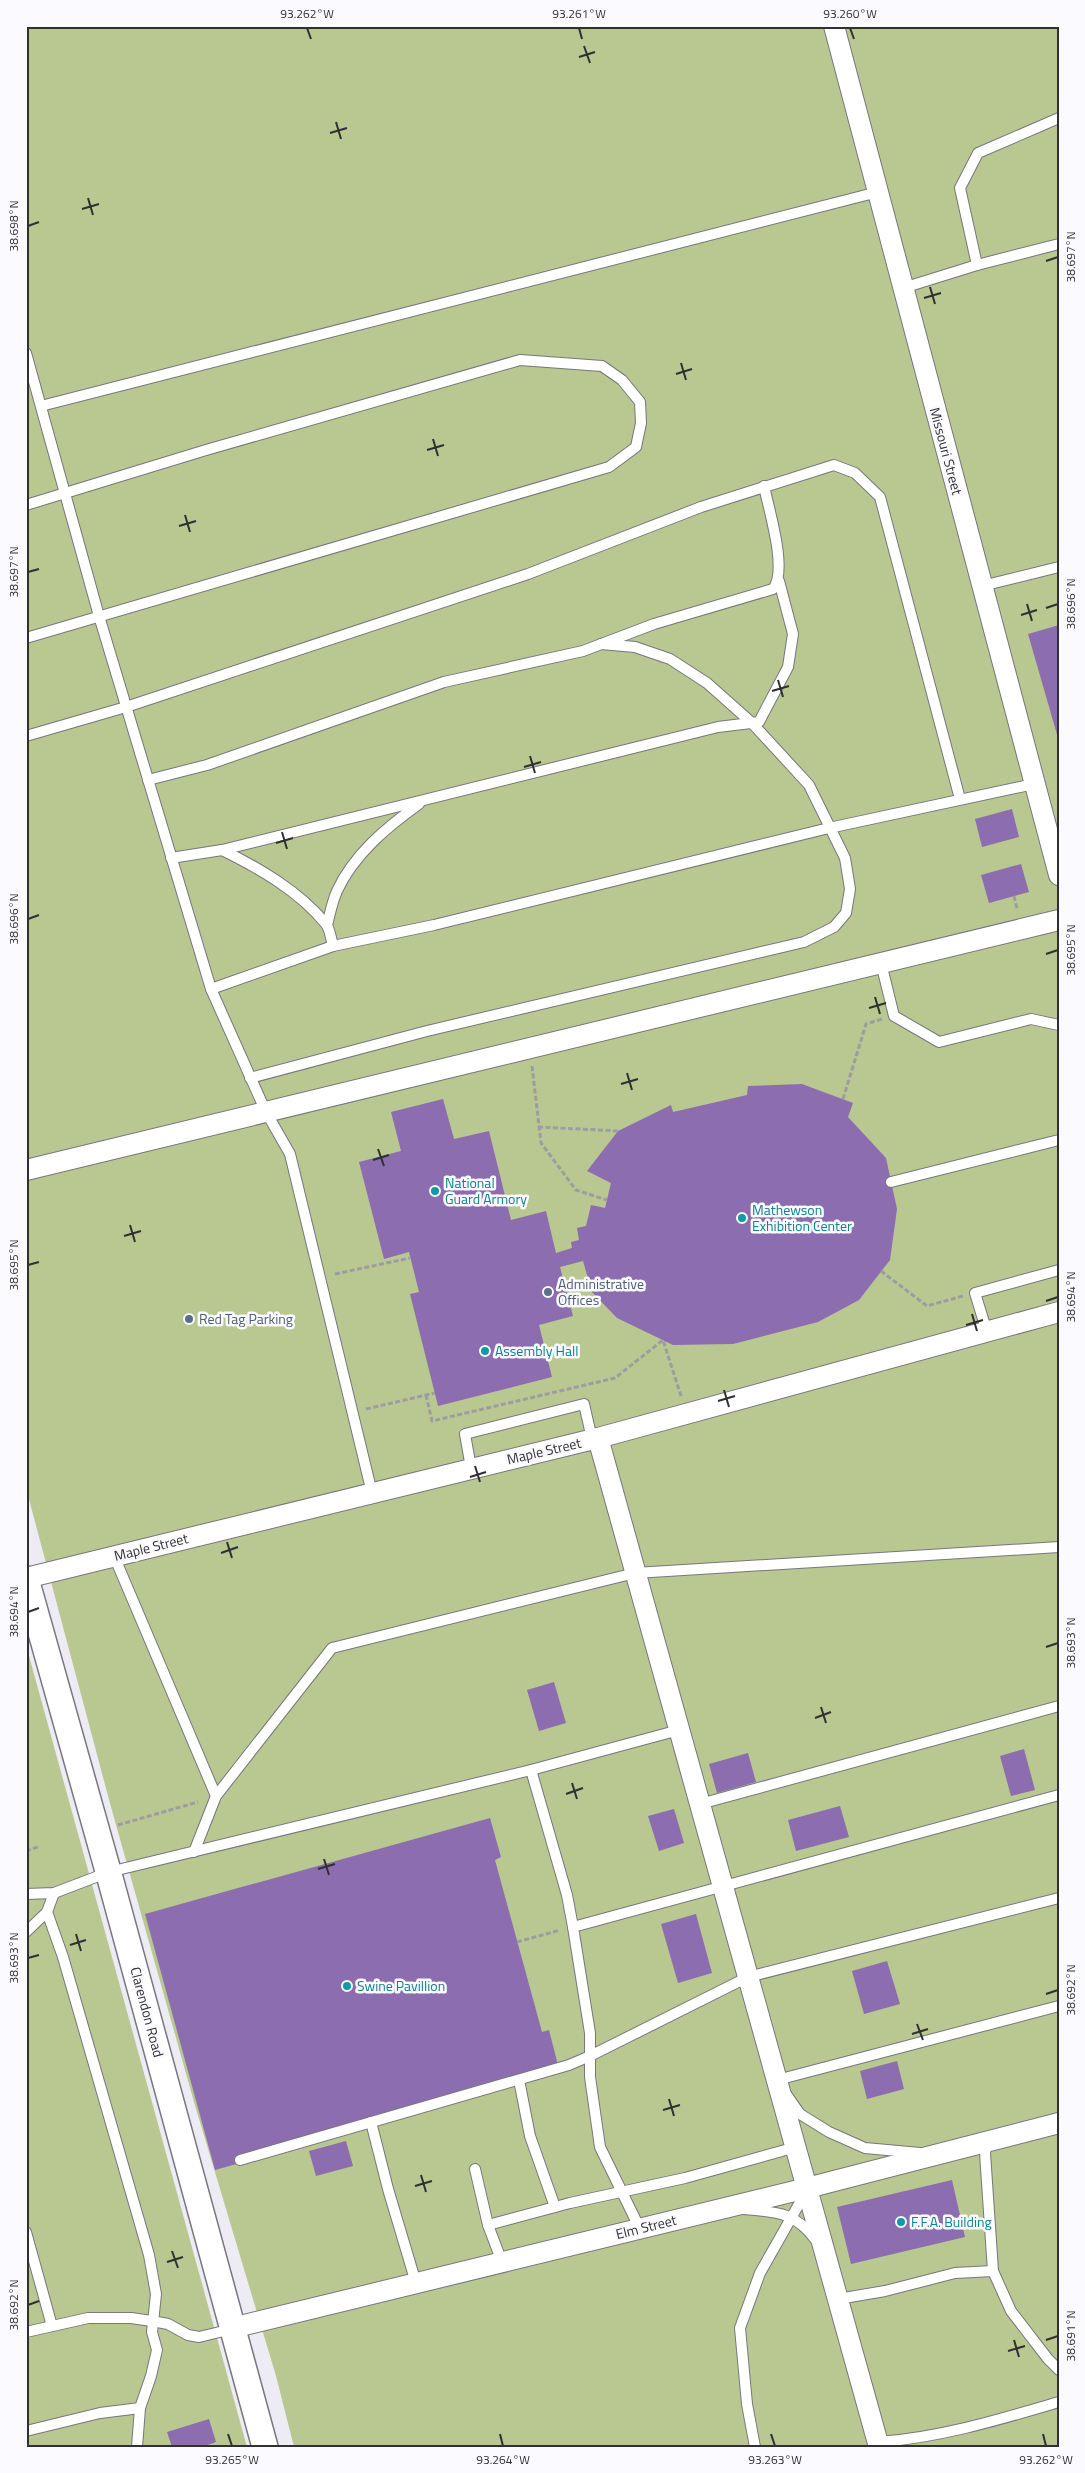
<svg xmlns="http://www.w3.org/2000/svg" width="1085" height="2473" viewBox="0 0 1085 2473" font-family="'Titillium Web',sans-serif">
  <style>
    .green { fill: #b9c790 }
    .building { fill: #8c6daf }
    .lines { fill: none; stroke-linecap: round; stroke-linejoin: round }
    .service-casing { stroke: #78767e; stroke-width: 12 }
    .minor-casing { stroke: #78767e; stroke-width: 22 }
    .tertiary-casing { stroke: #78767e; stroke-width: 28 }
    .path { stroke: #9d9ca2; stroke-width: 3; stroke-dasharray: 5 2.5; stroke-linecap: butt }
    .service { stroke: #fff; stroke-width: 10 }
    .minor { stroke: #fff; stroke-width: 20 }
    .tertiary { stroke: #fff; stroke-width: 25 }
    .ticks { fill: none; stroke: #303033; stroke-width: 2 }
    .culture-dot { fill: #0f9aa8; stroke: #fbfaff; stroke-width: 2 }
    .service-dot { fill: #5c6f8a; stroke: #fbfaff; stroke-width: 2 }
    .labels { text-anchor: middle; stroke-width: 5; stroke-linejoin: round; paint-order: stroke }
    .street-label { font-size: 14px; fill: #303033; stroke: #fbfaff }
    .culture-label { font-size: 14px; fill: #0d838f; stroke: #fbfaff; text-anchor: start }
    .service-label { font-size: 14px; fill: #4e5e75; stroke: #fbfaff; text-anchor: start }
    .neatline { fill: none; stroke: #303033; stroke-width: 2 }
    .ticks-label { font-size: 12px; text-anchor: middle; fill: #303033 }
  </style>
  <rect width="100%" height="100%" fill="#edecf4"/>
  <g class="green">
    <path d="M26 26H1059V2447H294L276 2376 194 2102 111 1807 26 1488Z"/>
    <path d="M26 1645 247 2447H26Z"/>
  </g>
  <g class="building">
    <path d="M1059 625V738H1058L1028 634Z"/>
    <path d="M1012 809 1019 837 982 847 975 819Z"/>
    <path d="M1021 864 1029 892 989 903 981 875Z"/>
    <path d="M802 1084 853 1103 848 1117 886 1158 897 1209 890 1260 859 1300 818 1322 733 1344 673 1345 617 1318 592 1292 583 1261 560 1267 573 1316 539 1325 552 1377 438 1406 410 1294 419 1292 409 1252 384 1259 359 1162 401 1151 391 1112 443 1099 454 1139 489 1131 511 1220 546 1211 556 1253 572 1248 571 1242 579 1240 577 1228 586 1226 591 1205 605 1208 611 1183 587 1171 618 1131 671 1105 673 1112 747 1095 748 1086Z"/>
    <path d="M554 1682 566 1723 539 1731 527 1690Z"/>
    <path d="M1024 1749 1035 1790 1011 1796 1000 1756Z"/>
    <path d="M748 1753 756 1782 717 1793 709 1764Z"/>
    <path d="M840 1806 849 1837 796 1851 788 1820Z"/>
    <path d="M674 1809 684 1843 659 1851 648 1816Z"/>
    <path d="M490 1818 501 1857 495 1860 542 2032 549 2030 560 2073 215 2170 145 1914Z"/>
    <path d="M696 1914 712 1973 678 1983 661 1924Z"/>
    <path d="M887 1961 900 2004 864 2014 852 1971Z"/>
    <path d="M897 2061 904 2089 867 2099 860 2071Z"/>
    <path d="M346 2141 353 2166 316 2176 309 2151Z"/>
    <path d="M952 2180 965 2237 851 2264 837 2207Z"/>
    <path d="M209 2419 216 2442 202 2447H172L167 2432Z"/>
  </g>
  <g class="lines">
    <defs>
      <g id="service">
        <path d="M977 265 960 188 978 153 1059 118"/>
        <path d="M903 288 977 265 1059 244"/>
        <path d="M26 353 99 616 211 989 266 1112 290 1154 372 1493"/>
        <path d="M41 406 878 192"/>
        <path d="M26 505 206 450 520 360 602 366 622 380 640 402 641 423 636 447 609 467 26 638"/>
        <path d="M982 586 1059 567"/>
        <path d="M26 736 126 707 528 574 701 507 834 465 855 473 880 497 960 799"/>
        <path d="M148 780 207 765 444 682 583 651 654 624 773 589C788 570 769 511 764 486"/>
        <path d="M222 850C259 868 299 891 326 924 330 929 331 939 333 946"/>
        <path d="M171 858 222 850 718 727 759 722 788 667 793 634 779 581"/>
        <path d="M327 925C330 914 332 902 337 891 354 854 387 827 419 804"/>
        <path d="M881 963 894 1016 939 1042 1031 1019 1059 1025"/>
        <path d="M211 989 333 946 434 925 829 828 1034 784"/>
        <path d="M250 1078 427 1031 804 942 834 927 846 913 850 889 845 858 809 785 752 723 707 683 670 659 635 647 601 644"/>
        <path d="M891 1182 1059 1140"/>
        <path d="M987 1332 975 1293 1059 1270"/>
        <path d="M471 1468 465 1434 584 1404 592 1439"/>
        <path d="M114 1556 216 1796"/>
        <path d="M531 1770 567 1895 573 1927"/>
        <path d="M700 1804 1059 1706"/>
        <path d="M194 1852 216 1796 332 1648 635 1573 1059 1547"/>
        <path d="M26 1894 54 1893 109 1872 531 1770 679 1730"/>
        <path d="M47 1912 63 1957 149 2255 156 2294 152 2332 157 2350 151 2376 140 2408 137 2447"/>
        <path d="M26 1932 47 1912 54 1893"/>
        <path d="M519 2080 530 2136 555 2207"/>
        <path d="M778 2082 777 2080 1059 2006"/>
        <path d="M786 2094 800 2114 829 2132 865 2148 920 2153"/>
        <path d="M371 2122 388 2189 416 2283"/>
        <path d="M987 2142 985 2153 993 2271 1011 2311 1048 2359 1059 2370"/>
        <path d="M240 2160 569 2065 590 2056V2033L573 1927 1059 1795"/>
        <path d="M475 2169 488 2225 502 2262"/>
        <path d="M744 2209C776 2212 795 2212 815 2239"/>
        <path d="M488 2225 570 2203 685 2178 796 2147"/>
        <path d="M640 2229 600 2147 590 2077V2056L748 1977 1059 1898"/>
        <path d="M26 2232 52 2326"/>
        <path d="M838 2299 885 2291 955 2273 993 2271"/>
        <path d="M26 2332 88 2318H131L152 2321 168 2324 188 2335 199 2337 232 2329"/>
        <path d="M26 2431 100 2413 140 2408"/>
        <path d="M878 2442C939 2438 1001 2419 1059 2402"/>
        <path d="M755 2447 747 2404 740 2328 760 2273 807 2190"/>
      </g>
      <g id="minor">
        <path d="M834 26 1059 875"/>
        <path d="M26 1170 1059 920"/>
        <path d="M598 1438 879 2447"/>
        <path d="M26 1578 598 1438 1059 1312"/>
        <path d="M232 2328 807 2188 1059 2123"/>
      </g>
      <path id="tertiary" d="M26 1579 110 1878 265 2447"/>
    </defs>
    <use href="#service" class="service-casing"/>
    <use href="#minor" class="minor-casing"/>
    <use href="#tertiary" class="tertiary-casing"/>
    <g class="path">
      <path d="M1014 896 1017 909"/>
      <path d="M532 1066 541 1143 576 1190 607 1200"/>
      <path d="M843 1099 866 1024 882 1019"/>
      <path d="M538 1127 618 1131"/>
      <path d="M881 1271 927 1306 963 1296"/>
      <path d="M335 1274 410 1258"/>
      <path d="M426 1395 432 1421 615 1378 663 1340 681 1396"/>
      <path d="M366 1409 435 1393"/>
      <path d="M118 1825 198 1802"/>
      <path d="M26 1851 38 1847"/>
      <path d="M517 1942 560 1930"/>
    </g>
    <use href="#service" class="service"/>
    <use href="#minor" class="minor"/>
    <use href="#tertiary" class="tertiary"/>
  </g>
  <path class="ticks" d="M307 28 311 39M579 28 582 39M850 28 854 39M584 46 590 63M579 57 595 52M336 122 341 139M330 133 347 128M88 198 93 215M82 209 99 204M28 226 39 222M1046 261 1058 257M930 287 935 304M924 298 941 293M681 363 686 380M676 374 692 369M433 439 438 456M427 450 444 445M185 515 190 532M179 526 196 521M28 572 39 569M1027 604 1032 621M1046 608 1058 604M1021 615 1037 610M778 680 783 697M772 691 789 686M530 756 535 773M524 767 541 762M282 832 287 849M276 843 293 838M28 919 39 915M1046 954 1058 950M875 997 880 1014M869 1008 886 1003M627 1073 632 1090M621 1084 638 1079M378 1149 384 1166M373 1160 389 1155M130 1225 135 1242M124 1236 141 1231M28 1265 39 1262M1046 1301 1058 1297M972 1314 977 1331M966 1325 983 1320M724 1390 729 1407M718 1401 735 1396M475 1466 480 1482M470 1477 486 1472M227 1542 232 1558M221 1553 238 1547M28 1612 39 1608M1046 1647 1058 1643M821 1707 826 1723M815 1718 831 1712M572 1783 577 1799M566 1794 583 1788M324 1859 329 1875M318 1869 335 1864M76 1934 81 1951M70 1945 86 1940M28 1958 39 1955M1046 1994 1058 1990M917 2024 923 2040M912 2034 928 2029M669 2099 674 2116M663 2110 680 2105M421 2175 426 2192M415 2186 432 2181M172 2251 178 2268M167 2262 183 2257M28 2305 39 2301M1014 2340 1019 2357M1046 2340 1058 2336M1008 2351 1025 2346M228 2434 232 2446M500 2434 503 2446M771 2434 775 2446M1043 2434 1046 2446"/>
  <g class="culture-dot">
    <circle cx="435" cy="1191" r="5"/>
    <circle cx="742" cy="1218" r="5"/>
    <circle cx="485" cy="1351" r="5"/>
    <circle cx="347" cy="1986" r="5"/>
    <circle cx="901" cy="2222" r="5"/>
  </g>
  <g class="service-dot">
    <circle cx="548" cy="1292" r="5"/>
    <circle cx="189" cy="1319" r="5"/>
  </g>
  <g class="labels">
    <g class="street-label">
      <text transform="translate(946 451) rotate(75)" y="5">Missouri Street</text>
      <text transform="translate(544 1451) rotate(-13)" y="5">Maple Street</text>
      <text transform="translate(151 1547) rotate(-14)" y="5">Maple Street</text>
      <text transform="translate(147 2012) rotate(75)" y="5">Clarendon Road</text>
      <text transform="translate(646 2227) rotate(-14)" y="5">Elm Street</text>
    </g>
    <g class="culture-label">
      <text x="445" y="1188">National<tspan x="445" dy="16">Guard Armory</tspan></text>
      <text x="752" y="1215">Mathewson<tspan x="752" dy="16">Exhibition Center</tspan></text>
      <text x="495" y="1356">Assembly Hall</text>
      <text x="357" y="1991">Swine Pavillion</text>
      <text x="911" y="2227">F.F.A. Building</text>
    </g>
    <g class="service-label">
      <text x="558" y="1289">Administrative<tspan x="558" dy="16">Offices</tspan></text>
      <text x="199" y="1324">Red Tag Parking</text>
    </g>
  </g>
  <rect width="1085" height="2473" fill="none" stroke="#fbfaff" stroke-width="55"/>
  <rect x="28" y="28" width="1030" height="2418" class="neatline"/>
  <g class="ticks-label">
    <text x="307" y="18">93.262°W</text>
    <text x="579" y="18">93.261°W</text>
    <text x="850" y="18">93.260°W</text>
    <text transform="translate(14 226) rotate(-90)" y="4">38.698°N</text>
    <text transform="translate(1071 257) rotate(-90)" y="4">38.697°N</text>
    <text transform="translate(14 572) rotate(-90)" y="4">38.697°N</text>
    <text transform="translate(1071 604) rotate(-90)" y="4">38.696°N</text>
    <text transform="translate(14 919) rotate(-90)" y="4">38.696°N</text>
    <text transform="translate(1071 950) rotate(-90)" y="4">38.695°N</text>
    <text transform="translate(14 1265) rotate(-90)" y="4">38.695°N</text>
    <text transform="translate(1071 1297) rotate(-90)" y="4">38.694°N</text>
    <text transform="translate(14 1612) rotate(-90)" y="4">38.694°N</text>
    <text transform="translate(1071 1643) rotate(-90)" y="4">38.693°N</text>
    <text transform="translate(14 1958) rotate(-90)" y="4">38.693°N</text>
    <text transform="translate(1071 1990) rotate(-90)" y="4">38.692°N</text>
    <text transform="translate(14 2305) rotate(-90)" y="4">38.692°N</text>
    <text transform="translate(1071 2336) rotate(-90)" y="4">38.691°N</text>
    <text x="232" y="2464">93.265°W</text>
    <text x="503" y="2464">93.264°W</text>
    <text x="775" y="2464">93.263°W</text>
    <text x="1046" y="2464">93.262°W</text>
  </g>
</svg>
